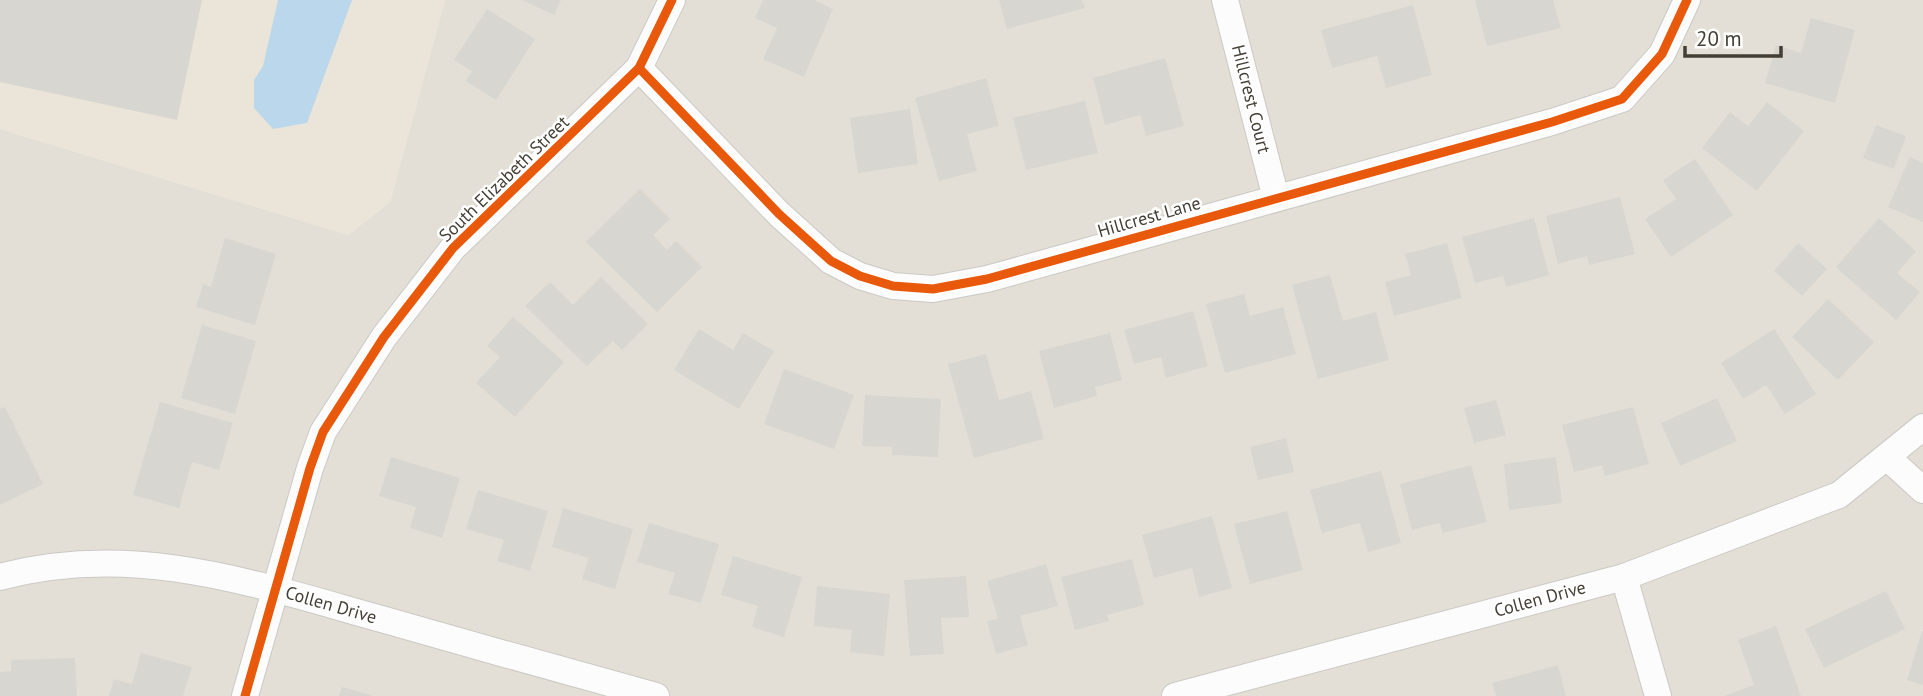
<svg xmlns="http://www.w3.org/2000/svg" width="1923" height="696" viewBox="0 0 1923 696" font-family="'PT Sans',sans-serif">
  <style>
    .residential { fill: #e3dfd6 }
    .education { fill: #eae5d8 }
    .water { fill: #bad7ec }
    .building { fill: #d8d6d1 }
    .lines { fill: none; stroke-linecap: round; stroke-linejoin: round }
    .street-casing { stroke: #cbc9c4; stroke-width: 28 }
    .street { stroke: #fdfcfc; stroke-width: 26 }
    .cycleway-casing { stroke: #fff; stroke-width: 13 }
    .cycleway { stroke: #e8590c; stroke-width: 9 }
    .labels { text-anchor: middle; stroke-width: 5; stroke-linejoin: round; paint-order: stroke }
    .street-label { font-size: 18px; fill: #443f35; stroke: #fff }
  </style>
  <rect width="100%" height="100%" fill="#efede8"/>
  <path class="residential" d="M445 0H1923V696H0V129L348 235 390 202Z"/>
  <path class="education" d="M0 0H445L390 202 348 235 0 129Z"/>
  <path class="water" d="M278 0H352L307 123 273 129 254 108V80L263 66Z"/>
  <g class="building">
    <path d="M0 0H202L177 120 0 82Z"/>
    <path d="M522 0H561L554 15Z"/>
    <path d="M763 0H814L833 9 804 77 763 59 777 28 755 18Z"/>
    <path d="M999 0H1082L1085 8 1007 29Z"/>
    <path d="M1475 0H1553L1561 28 1487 46Z"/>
    <path d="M1413 5 1432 75 1386 88 1377 56 1332 68 1321 30Z"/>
    <path d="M487 9 535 39 496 100 466 81 472 71 454 60Z"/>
    <path d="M1811 18 1855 30 1835 103 1765 83 1776 45 1801 53Z"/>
    <path d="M1165 58 1184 126 1146 136 1140 115 1105 125 1093 78Z"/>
    <path d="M986 78 999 126 967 134 977 171 939 181 915 98Z"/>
    <path d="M1085 101 1098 153 1026 170 1013 118Z"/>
    <path d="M1767 102 1804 131 1757 191 1702 148 1730 112 1748 126Z"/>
    <path d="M910 109 918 164 858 173 850 118Z"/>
    <path d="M1876 125 1906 136 1894 169 1863 158Z"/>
    <path d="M1910 157 1923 163V222L1888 207Z"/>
    <path d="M1695 159 1733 215 1671 257 1645 219 1676 199 1663 180Z"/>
    <path d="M640 189 670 219 653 235 667 250 676 241 702 267 657 312 586 242Z"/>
    <path d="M1620 197 1635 254 1589 265 1587 256 1558 264 1546 216Z"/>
    <path d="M1534 218 1549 275 1506 287 1503 276 1475 283 1462 237Z"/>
    <path d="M1879 218 1916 251 1897 273 1920 292 1896 320 1836 267Z"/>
    <path d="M225 238 276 254 255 325 196 307 203 284 211 287Z"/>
    <path d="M1447 243 1462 298 1394 316 1385 282 1411 275 1405 254Z"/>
    <path d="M1798 243 1827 269 1802 296 1774 271Z"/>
    <path d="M1330 275 1343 321 1376 312 1389 360 1318 379 1292 285Z"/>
    <path d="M601 277 648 324 622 350 613 341 587 366 525 306 550 282 573 305Z"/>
    <path d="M1244 294 1250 316 1283 307 1296 354 1225 373 1206 304Z"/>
    <path d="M1828 299 1874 342 1838 380 1792 337Z"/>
    <path d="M1193 311 1208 366 1166 378 1161 357 1134 364 1124 330Z"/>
    <path d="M513 317 564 362 515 417 476 383 500 357 487 346Z"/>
    <path d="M202 325 256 341 235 414 181 398Z"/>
    <path d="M699 329 733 350 743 333 774 351 739 409 674 370Z"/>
    <path d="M1774 329 1816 394 1785 414 1766 385 1743 399 1721 363Z"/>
    <path d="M1110 333 1122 380 1095 387 1097 396 1054 408 1039 351Z"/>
    <path d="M986 354 999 400 1031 391 1044 439 974 458 948 364Z"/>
    <path d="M784 369 854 395 834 449 764 424Z"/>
    <path d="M865 395 941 399 938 457 892 455V447L862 446Z"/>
    <path d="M1717 398 1737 441 1680 466 1661 423Z"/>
    <path d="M1496 400 1506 435 1474 443 1464 408Z"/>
    <path d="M160 402 233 423 219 470 192 462 179 508 133 495Z"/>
    <path d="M5 407 43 484 0 505V409Z"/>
    <path d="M1633 407 1649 464 1605 476 1602 465 1574 472 1562 425Z"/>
    <path d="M1286 438 1294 472 1258 480 1250 447Z"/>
    <path d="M391 457 460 478 442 538 410 528 416 507 379 496Z"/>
    <path d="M1556 457 1562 503 1509 510 1504 464Z"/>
    <path d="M1471 465 1487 522 1443 533 1440 523 1412 530 1400 484Z"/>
    <path d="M1381 471 1401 543 1368 552 1360 523 1322 533 1310 490Z"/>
    <path d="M478 490 548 511 530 571 497 561 504 540 466 529Z"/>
    <path d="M563 508 633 529 615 589 582 579 589 558 552 547Z"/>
    <path d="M1287 511 1303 570 1250 584 1234 524Z"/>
    <path d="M1212 516 1232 588 1199 597 1192 568 1154 578 1142 535Z"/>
    <path d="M649 523 719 544 701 603 668 594 675 573 637 562Z"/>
    <path d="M733 556 802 577 784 637 752 627 758 606 721 595Z"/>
    <path d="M1132 559 1144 605 1107 615 1109 621 1075 630 1061 577Z"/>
    <path d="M1046 564 1058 606 1020 616 1028 645 996 654 987 621 998 619 987 581Z"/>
    <path d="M966 576 969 617 941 618 944 654 910 656 904 580Z"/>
    <path d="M817 586 890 594 884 656 850 652 852 630 814 626Z"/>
    <path d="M1886 591 1905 629 1824 668 1805 629Z"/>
    <path d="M1776 626 1801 696H1724L1754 685 1738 640Z"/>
    <path d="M1922 631H1923V685L1907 680Z"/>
    <path d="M141 653 192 667 183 696H109L114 679 132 684Z"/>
    <path d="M75 658 77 696H0V672L11 671V660Z"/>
    <path d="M1558 665 1566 696H1496L1492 683Z"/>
    <path d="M342 687 371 695V696H339Z"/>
  </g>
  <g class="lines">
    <defs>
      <g id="street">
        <path d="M1225 0 1276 198"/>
        <path d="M639 68 779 214 831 261 860 276 893 286 933 289 987 279 1552 122 1622 99 1662 54 1687 0"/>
        <path d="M1888 458 1923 490"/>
        <path d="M0 577C135 541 255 584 385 620 475 646 566 671 656 696"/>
        <path d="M1624 577 1658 696"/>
        <path d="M245 696 310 468 323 432 384 337 453 248 639 68 672 0"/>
        <path d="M1175 696 1624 577 1839 495 1923 427"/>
      </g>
    </defs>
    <use href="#street" class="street-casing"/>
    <use href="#street" class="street"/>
    <defs>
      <g id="cycleway">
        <path d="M639 68 779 214 831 261 860 276 893 286 933 289 987 279 1552 122 1622 99 1662 54 1687 0"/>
        <path d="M245 696 310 468 323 432 384 337 453 248 639 68 672 0"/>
      </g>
    </defs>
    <use href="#cycleway" class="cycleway-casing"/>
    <use href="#cycleway" class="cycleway"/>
  </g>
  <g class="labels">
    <g class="street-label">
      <text transform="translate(1251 99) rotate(76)" y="6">Hillcrest Court</text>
      <text transform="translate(504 179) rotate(-44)" y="6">South Elizabeth Street</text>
      <text transform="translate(1149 217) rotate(-16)" y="6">Hillcrest Lane</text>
      <text transform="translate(1540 599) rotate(-15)" y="6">Collen Drive</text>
      <text transform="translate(331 605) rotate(16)" y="6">Collen Drive</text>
    </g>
  </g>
  <path d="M1685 46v10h96v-10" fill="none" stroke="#443f35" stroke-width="3.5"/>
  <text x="1696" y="46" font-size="21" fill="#443f35" stroke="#ffffff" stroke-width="5" paint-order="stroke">20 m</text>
</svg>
